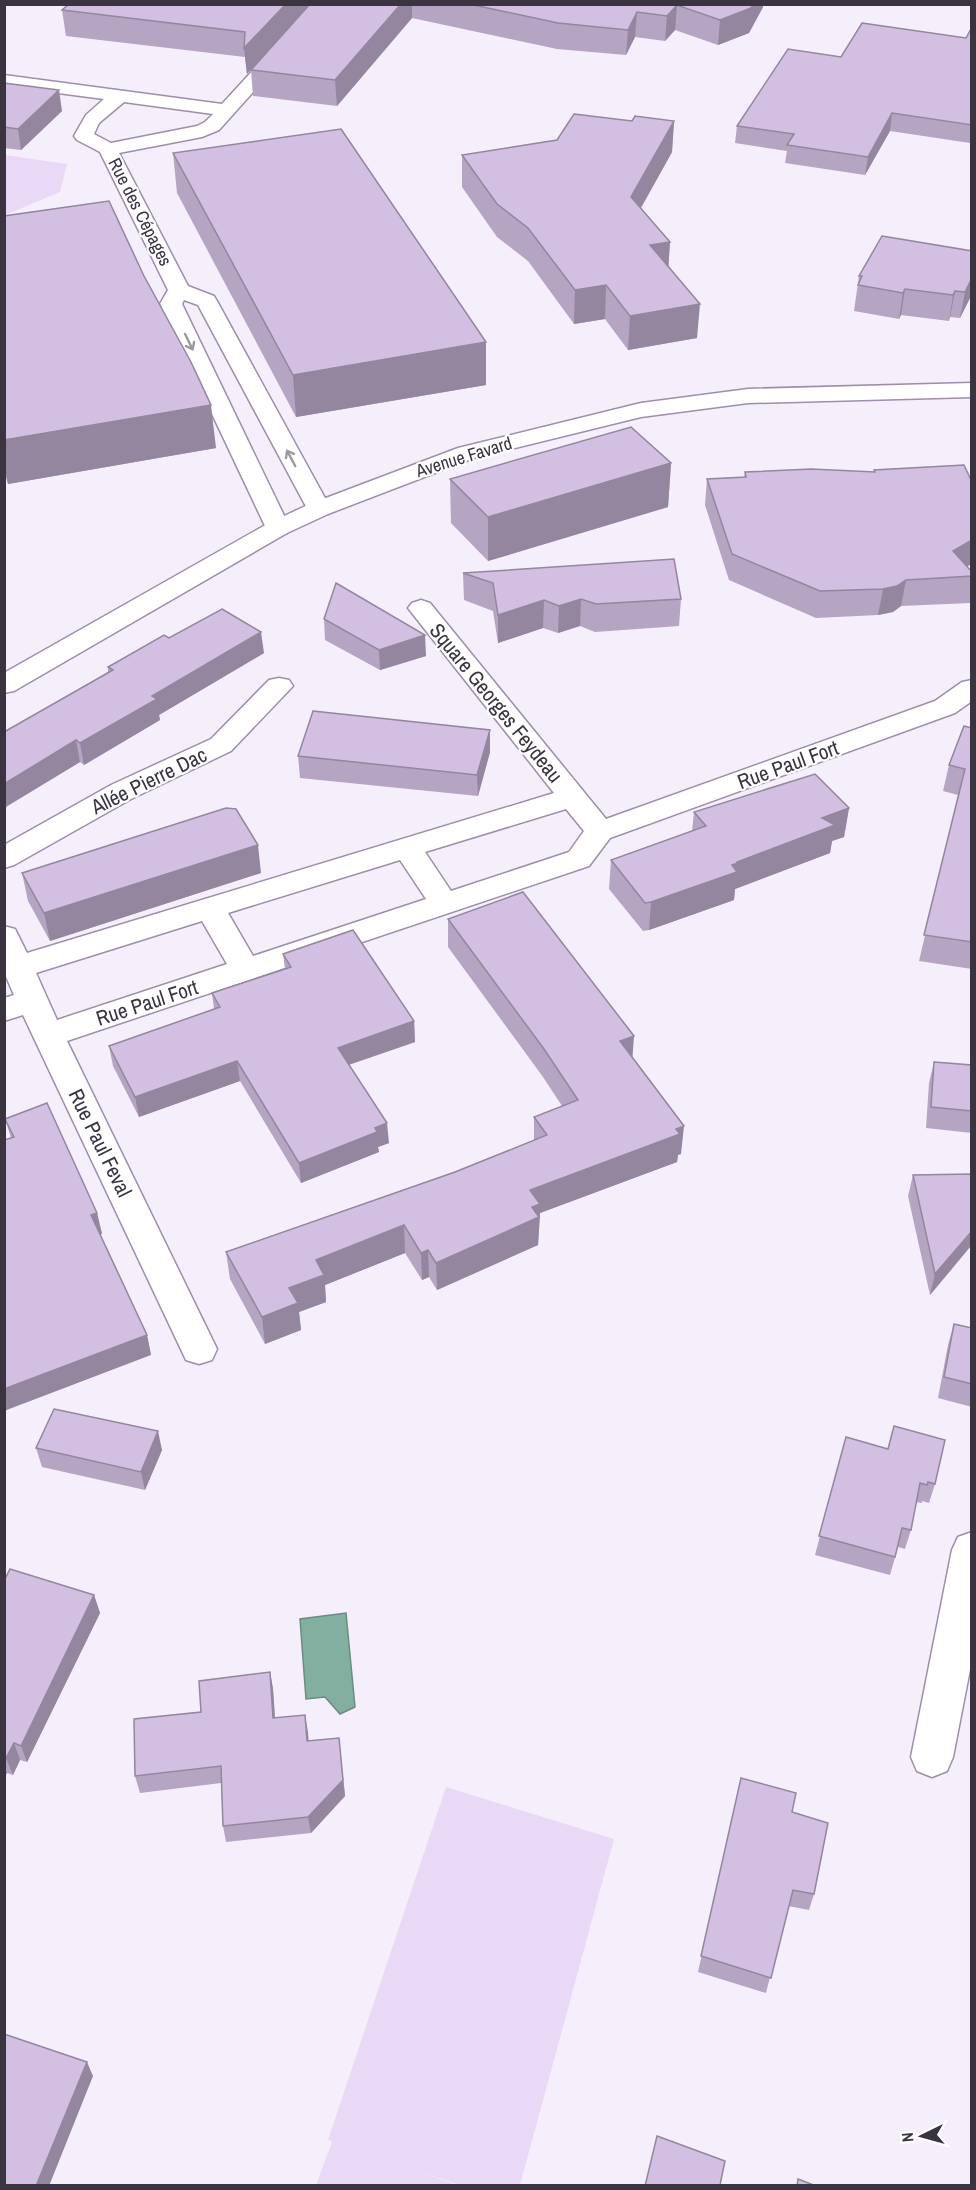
<svg xmlns="http://www.w3.org/2000/svg" width="976" height="2190" viewBox="0 0 976 2190" font-family="'Archivo Narrow',sans-serif">
  <style>
    .green { fill: #e9d8f6 }
    .water { fill: #83afa0; stroke: #6d8a83; stroke-width: 1.5 }
    .lines { fill: none; stroke-linecap: round; stroke-linejoin: round }
    .street-casing { stroke: #9e8eaa; stroke-width: 3 }
    .secondary-casing { stroke: #9e8eaa; stroke-width: 3 }
    .street { fill: #fff; fill-rule: evenodd }
    .secondary { fill: #fff; fill-rule: evenodd }
    .wall { fill: #b5a4c2 }
    .shaded-wall { fill: #93869e }
    .building { fill: #d2bfe1; stroke: #93869e; stroke-width: 1.5 }
    .oneway { stroke: #9c9aa0 }
    .labels { text-anchor: middle; stroke-width: 4.5; stroke-linejoin: round; paint-order: stroke }
    .far-street-label { font-size: 18px; fill: #3a3440; stroke: #fff }
    .street-label { font-size: 21px; fill: #3a3440; stroke: #fff }
  </style>
  <rect width="100%" height="100%" fill="#f5effb"/>
  <g class="green">
    <path d="M5 155 67 164 60 192 5 215Z"/>
    <path d="M446 1787 614 1839 520 2185H459L416 2170 456 2185H316L332 2142 328 2140Z"/>
  </g>
  <path class="water" d="M346 1613 355 1707 340 1714 325 1697 306 1699 300 1619Z"/>
  <g class="lines">
    <defs>
      <g id="street">
        <path d="M314 4H332L219 130 202 137 119 153 188 286 214 296 217 301 331 509 328 514 319 516 310 514 198 305 184 300 182 304 290 528 287 533 278 535 269 533 266 528 160 304 168 290 100 152 77 140 74 136 86 115 104 99 4 86V75L222 104ZM124 102 213 114 205 122 197 126 111 143 94 134 99 123Z"/>
        <path d="M421 600 430 603 606 819 935 701 962 682 972 680V701L955 713 610 838 589 866 67 1041 217 1349 212 1360 199 1364 186 1360 23 1015 4 1021V998L14 995 4 972V926L15 929 27 953 554 793 408 608 412 603ZM566 809 584 831 569 852 451 891 425 852ZM400 860 426 899 253 956 228 913ZM202 921 227 964 57 1020 36 973Z"/>
        <path d="M279 678 289 680 293 686 231 751 131 799 14 865 4 868V845L111 785 211 739 269 680Z"/>
        <path d="M972 1532V1659L953 1757 947 1771 932 1777 917 1771 911 1757 952 1550 958 1537Z"/>
      </g>
      <path id="secondary" d="M972 383V397L748 403 641 417 474 458 328 514 287 533 14 691 4 693V673L269 523 310 504 458 448 641 403 748 389Z"/>
    </defs>
    <use href="#street" class="street-casing"/>
    <use href="#secondary" class="secondary-casing"/>
    <use href="#street" class="street"/>
    <use href="#secondary" class="secondary"/>
  </g>
  <g class="wall">
    <path d="M69 4H763V7L749 33 718 45 675 30 665 41 635 37 626 55 557 49 412 18 337 106 253 96 251 70 285 32 247 74 245 57 66 36 62 10Z"/>
    <path d="M972 27V140L970 143 890 131 865 175 785 163 787 151 735 143 737 126 841 57 966 38Z"/>
    <path d="M4 83 62 111 21 150 4 148Z"/>
    <path d="M632 121H674L672 152 641 208 670 242 668 267 697 338 628 350 605 319 574 324 528 261 497 237 462 187V155L557 140Z"/>
    <path d="M173 153 486 385 296 417 177 193Z"/>
    <path d="M4 216 216 448 8 484 4 471Z"/>
    <path d="M972 251V294L960 318 950 317 949 321 901 315 899 319 854 311 859 276Z"/>
    <path d="M671 463 668 507 488 561 451 523 450 479Z"/>
    <path d="M874 470 972 572V596L970 603 901 606 893 612 878 615 816 618 729 580 705 505 707 479 744 477 745 472H874Z"/>
    <path d="M463 573 681 599 679 626 595 632 580 626 558 633 543 628 498 643 493 611 464 600Z"/>
    <path d="M324 619 426 656 380 670 325 640Z"/>
    <path d="M169 638 264 653 159 715 160 720 84 765 80 762 4 808V732L108 672V667Z"/>
    <path d="M972 728V969L919 961 958 795 943 791 949 765Z"/>
    <path d="M490 752 478 796 300 778 298 756Z"/>
    <path d="M849 808 844 837 832 841 830 853 735 889 734 900 649 930 643 931 609 889 611 860 692 831 694 812Z"/>
    <path d="M22 873H261L50 941 28 901Z"/>
    <path d="M448 919 632 1058 681 1154 678 1155 677 1162 540 1213 538 1245 437 1290 429 1277 422 1280 405 1253 325 1285 326 1302 299 1312 301 1330 265 1344 230 1279 226 1252 455 1172 534 1140V1117L562 1106 543 1077 448 947Z"/>
    <path d="M283 954 414 1021 415 1042 349 1065 389 1143 378 1147 379 1152 301 1183 240 1081 139 1117 113 1066 109 1046 214 1009 212 993 285 969Z"/>
    <path d="M934 1062 972 1065V1133L926 1128 929 1083Z"/>
    <path d="M5 1119 97 1213 102 1234H100L147 1335 151 1355 11 1138Z"/>
    <path d="M972 1174V1247H970L930 1295 908 1196 913 1175Z"/>
    <path d="M954 1324 972 1328V1407L938 1398 948 1345Z"/>
    <path d="M846 1437 935 1484 929 1503 922 1501V1503L916 1502 911 1530 905 1549 898 1547 890 1575 815 1555Z"/>
    <path d="M36 1448 162 1450 145 1490 42 1467Z"/>
    <path d="M4 1581 94 1595 100 1613 27 1762 20 1760 13 1775 7 1773 4 1778Z"/>
    <path d="M270 1672 273 1689 275 1718 305 1715 308 1741 339 1738 345 1796 311 1833 226 1842 223 1826 221 1783 140 1793 135 1776 201 1712Z"/>
    <path d="M741 1778 792 1812 814 1894 809 1910 788 1906 766 1993 698 1972Z"/>
  </g>
  <g class="shaded-wall">
    <path d="M286 4H310L247 74 244 48Z"/>
    <path d="M401 4H412V18L337 106 335 80Z"/>
    <path d="M753 4H763V7L749 33 718 45 720 20Z"/>
    <path d="M677 5 675 30 665 41 667 16Z"/>
    <path d="M637 12 635 37 626 55 628 30Z"/>
    <path d="M59 90 62 111 21 150 18 129Z"/>
    <path d="M892 113 890 131 865 175 868 157Z"/>
    <path d="M674 121 672 152 629 229 631 197Z"/>
    <path d="M670 242 668 275 650 245Z"/>
    <path d="M972 278V294L960 318 965 292Z"/>
    <path d="M606 285 605 319 574 324 575 290Z"/>
    <path d="M905 289 901 315 899 319 903 293Z"/>
    <path d="M955 291 950 317 949 321 953 295Z"/>
    <path d="M700 304 697 338 628 350 630 316Z"/>
    <path d="M486 342V385L296 417 293 375Z"/>
    <path d="M211 405 216 448 8 484 4 464V440Z"/>
    <path d="M671 463 668 507 488 561V517Z"/>
    <path d="M972 540V564L947 577 953 551Z"/>
    <path d="M906 580 901 606 893 612 878 615 883 589Z"/>
    <path d="M581 599 580 626 558 633 559 606Z"/>
    <path d="M544 600 543 628 498 643V615Z"/>
    <path d="M261 632 264 653 159 715 160 720 84 765 80 743 152 696Z"/>
    <path d="M425 635 426 656 380 670 379 650Z"/>
    <path d="M490 730V752L478 796 477 775Z"/>
    <path d="M76 740 80 762 4 808V784Z"/>
    <path d="M849 808 844 837 832 841 830 853 735 889 734 900 649 930 651 902 732 865 737 862 822 818Z"/>
    <path d="M258 845 261 873 50 941 44 913Z"/>
    <path d="M414 1021 415 1042 339 1068 338 1048Z"/>
    <path d="M634 1036 632 1064 620 1041Z"/>
    <path d="M237 1061 240 1081 139 1117 135 1097Z"/>
    <path d="M387 1123 389 1143 378 1147 379 1152 301 1183 299 1163Z"/>
    <path d="M684 1126 681 1154 678 1155 677 1162 540 1213 538 1245 437 1290 436 1263 530 1190Z"/>
    <path d="M97 1213 102 1234 96 1236 91 1215Z"/>
    <path d="M404 1225 405 1253 325 1285 326 1302 299 1312 301 1330 265 1344 262 1317 316 1260Z"/>
    <path d="M972 1231V1241L970 1247 930 1295 935 1274Z"/>
    <path d="M428 1250 429 1277 422 1280 421 1253Z"/>
    <path d="M147 1335 151 1355 4 1411V1389Z"/>
    <path d="M158 1431 162 1450 145 1490 141 1472Z"/>
    <path d="M94 1595 100 1613 27 1762 21 1746Z"/>
    <path d="M270 1672 273 1689 276 1735 273 1718Z"/>
    <path d="M305 1715 308 1732 310 1758 307 1741Z"/>
    <path d="M339 1738 345 1796 311 1833 308 1817Z"/>
    <path d="M14 1743 20 1760 13 1775 6 1758Z"/>
    <path d="M4 1767 7 1773 4 1778Z"/>
    <path d="M87 2062 93 2076 49 2186H36Z"/>
  </g>
  <g class="building">
    <path d="M69 4H286L244 48 245 32 62 10Z"/>
    <path d="M310 4H401L335 80 251 70Z"/>
    <path d="M469 4H753L751 8 720 20 677 5 667 16 637 12 628 30 558 23Z"/>
    <path d="M862 23 966 38 972 27V125L892 113 868 157 787 145 794 134 737 126 788 49 841 57Z"/>
    <path d="M4 83 59 90 18 129 4 127Z"/>
    <path d="M574 114 632 121 635 116 674 121 631 197 670 242 650 245 700 304 630 316 606 285 575 290 528 228 497 204 462 155 557 140Z"/>
    <path d="M341 129 486 342 293 375 173 153Z"/>
    <path d="M109 201 144 276 191 362 211 405 4 440V216Z"/>
    <path d="M882 236 972 251V278L965 292 955 291 953 295 905 289 903 293 858 285 862 276H859Z"/>
    <path d="M631 427 671 463 488 517 450 479Z"/>
    <path d="M964 465 972 482V540L953 551 972 572V576L906 580 897 586 883 589 820 591 732 554 707 479 746 477 745 472 811 469 875 472 874 470Z"/>
    <path d="M674 559 681 599 596 604 581 599 559 606 544 600 498 615 493 583 463 573Z"/>
    <path d="M336 583 425 635 379 650 324 619Z"/>
    <path d="M222 609 261 632 152 696 157 699 80 743 76 740 4 784V732L113 670 108 667 164 635 169 638Z"/>
    <path d="M313 711 490 730 477 775 298 756Z"/>
    <path d="M964 726 972 728V942L924 935 965 769 949 765Z"/>
    <path d="M815 774 849 808 822 818 835 825 737 862 738 863 732 865 737 872 651 902 645 903 611 860 706 826 694 812Z"/>
    <path d="M226 808 236 809 258 845 44 913 22 873Z"/>
    <path d="M523 892 634 1036 620 1041 684 1126 676 1129 680 1134 530 1190 540 1204 532 1207 539 1217 436 1263 428 1250 421 1253 404 1225 316 1260 324 1275 289 1288 298 1303 262 1317 226 1252 455 1172 547 1135 534 1117 578 1100 544 1049 448 919Z"/>
    <path d="M353 930 414 1021 338 1048 387 1123 375 1128 377 1132 299 1163 237 1061 135 1097 109 1046 220 1007 212 993 291 967 283 954Z"/>
    <path d="M934 1062 972 1065V1111L931 1107Z"/>
    <path d="M47 1103 97 1213 91 1215 147 1335 4 1389V1140L14 1137 5 1119Z"/>
    <path d="M972 1174V1231L935 1274 913 1175Z"/>
    <path d="M954 1324 972 1328V1384L944 1377Z"/>
    <path d="M54 1409 158 1431 141 1472 36 1448Z"/>
    <path d="M894 1426 945 1440 935 1484 928 1482 927 1485 920 1483 911 1530 902 1528 895 1557 819 1536 846 1437 888 1449Z"/>
    <path d="M10 1569 94 1595 21 1746 14 1743 6 1758H4V1581Z"/>
    <path d="M270 1672 273 1718 305 1715 307 1741 339 1738 343 1780 308 1817 223 1826 221 1766 135 1776 134 1719 201 1712 199 1681Z"/>
    <path d="M741 1778 796 1793 792 1812 828 1823 814 1894 793 1890 771 1978 701 1956Z"/>
    <path d="M4 2034 87 2062 36 2186H4Z"/>
    <path d="M657 2136 725 2161 720 2185 721 2186H645Z"/>
    <path d="M798 2179 816 2186H797Z"/>
  </g>
  <defs><path id="oneway-shaft" d="M-6 0H5M1.5-3L5.5 0L1.5 3" fill="none" stroke-width="1.6" stroke-linecap="round" stroke-linejoin="round" transform="scale(1.5)"/></defs>
  <g class="oneway">
    <use href="#oneway-shaft" transform="translate(189 342) rotate(64)"/>
    <use href="#oneway-shaft" transform="translate(291 458) rotate(-118)"/>
  </g>
  <g class="labels">
    <g class="far-street-label">
      <text transform="translate(140 212) rotate(63)" y="6">Rue des Cépages</text>
      <text transform="translate(464 457) rotate(-17)" y="6">Avenue Favard</text>
    </g>
    <g class="street-label">
      <text transform="translate(496 703) rotate(51)" y="7">Square Georges Feydeau</text>
      <text transform="translate(788 765) rotate(-20)" y="7">Rue Paul Fort</text>
      <text transform="translate(149 781) rotate(-26)" y="7">Allée Pierre Dac</text>
      <text transform="translate(147 1003) rotate(-18)" y="7">Rue Paul Fort</text>
      <text transform="translate(100 1143) rotate(64)" y="7">Rue Paul Feval</text>
    </g>
  </g>
  <rect width="976" height="2190" fill="none" stroke="#3a3440" stroke-width="12"/>
  <g transform="translate(922 2136) rotate(265)" stroke="#ffffff" stroke-width="4.5" paint-order="stroke">
  <path d="M0-4.5L10 22L0 15L-10 22Z" fill="#3a3440"/>
  <text y="-9" font-size="16" font-weight="bold" text-anchor="middle" fill="#3a3440">N</text>
  </g>
</svg>
